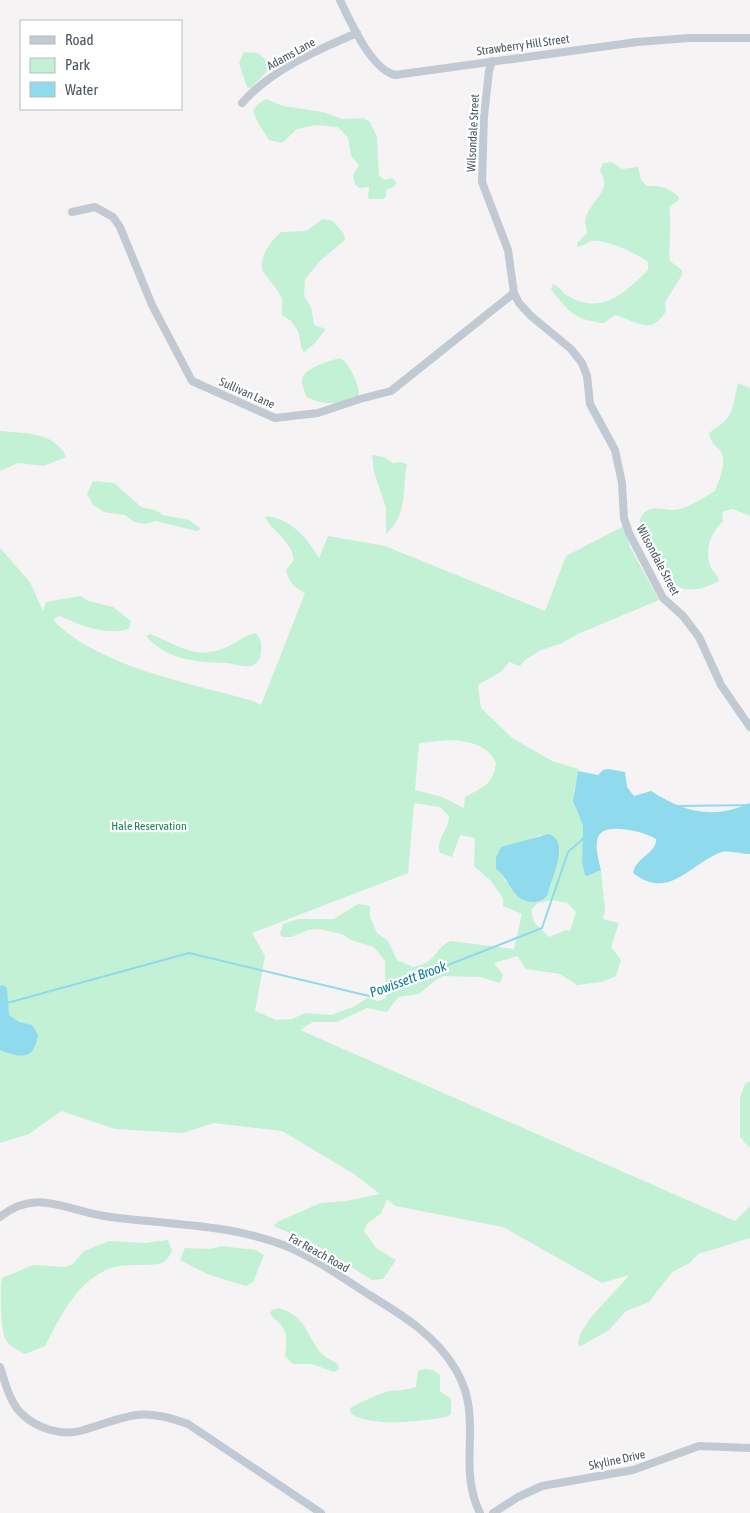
<svg xmlns="http://www.w3.org/2000/svg" width="750" height="1513" viewBox="0 0 750 1513" font-family="'Asap Condensed',sans-serif">
  <style>
    .green { fill: #c3f1d5; fill-rule: evenodd }
    .water { fill: #90daee }
    .lines { fill: none; stroke-linecap: round; stroke-linejoin: round }
    .stream { stroke: #90daee; stroke-width: 2 }
    .minor { stroke: #c1cad2; stroke-width: 8 }
    .labels { text-anchor: middle; stroke-width: 4.5; stroke-linejoin: round; paint-order: stroke }
    .street-label { font-size: 12px; fill: #4a5661; stroke: #fff }
    .park-label { font-size: 12px; fill: #17864f; stroke: #fff }
    .water-label { font-size: 14px; font-style: italic; fill: #0c7c9b; stroke: #fff }
  </style>
  <rect width="100%" height="100%" fill="#f5f3f3"/>
  <g class="green">
    <path d="M244 52 258 53 268 62 267 71 251 88 247 87 239 63Z"/>
    <path d="M266 99 283 106 323 112 342 119 363 118 370 122 377 137 379 176 385 180 392 178 397 183 394 187 386 190V197L382 199H370L368 197 369 187 359 188 355 184 353 176 359 165 351 156 348 138 338 127 316 125 297 129 282 143 269 140 256 119 253 110 258 104Z"/>
    <path d="M612 162 622 169 638 167 641 180 647 186C661 186 668 187 679 197V200L669 207C672 216 668 259 670 261 674 265 679 266 682 271V275L665 302 666 311C650 337 638 321 615 315L604 323C575 320 568 312 551 289L553 284C560 286 562 293 568 296 602 316 626 292 648 270V262C639 254 604 238 592 241 587 242 583 246 577 247V243L587 233C587 229 585 224 585 221 589 200 614 192 600 171L603 163Z"/>
    <path d="M323 219 333 221 344 234 345 240 320 261 305 279 304 296 311 307 314 325 326 329 315 343 304 352 302 350 298 331 291 321 282 315C281 310 283 304 282 300 279 289 270 282 264 273 256 260 271 241 281 232L306 231Z"/>
    <path d="M341 358C351 368 358 381 359 395 343 404 322 407 306 396 305 391 301 384 302 380 303 368 331 360 341 358Z"/>
    <path d="M738 383 750 388V516L733 509 724 511 722 514 723 522C710 532 704 551 711 568 714 573 718 575 719 581 707 587 693 593 679 587 669 583 669 571 664 562 658 550 629 529 644 513 652 505 664 510 673 510 686 510 704 497 715 491 719 481 727 463 721 452 716 445 710 443 709 433 736 415 731 412 738 383Z"/>
    <path d="M0 431C23 433 56 432 66 457L44 466 18 463 0 471Z"/>
    <path d="M372 455 384 457 393 463 400 462 407 464C402 490 408 514 386 534V508L374 472Z"/>
    <path d="M93 481 114 483 141 507 155 510 163 515 189 520 201 529 196 531 156 521 144 524 134 522 125 515 104 512 93 505 87 494Z"/>
    <path d="M268 516C292 520 307 538 319 558L328 536 385 546 545 611 566 556 624 526 630 547 659 600 578 634 560 644 541 650 525 660 520 666 509 662 501 672 479 684 478 686 481 708 512 738 552 761 579 769 574 791 575 807 583 826 582 862 587 876 601 870 605 910 603 919 619 923 611 947 621 960 616 976 602 982 577 985 560 974 526 969 517 956 494 963 503 975 500 983 480 977 443 976 437 979 419 994 398 997 387 1012 367 1008 337 1022H313L300 1030 735 1221 750 1206V1238L698 1254 690 1263 672 1272 649 1302 626 1311 609 1330 579 1347C572 1329 619 1290 629 1275L602 1283 503 1227 395 1206 387 1199 381 1213 367 1224 364 1231 376 1248 396 1260 383 1279 372 1280 306 1239 275 1227 274 1225 279 1221 321 1203 346 1201 380 1194 354 1174 282 1131 214 1123 183 1133 115 1129 61 1111 29 1134 0 1143V548L30 582 43 611 46 602 80 596 89 601 113 607 131 621 129 629C103 636 82 625 59 616L53 620C97 666 189 683 250 700L261 705 305 593C294 587 289 583 286 570L294 560C291 540 274 533 265 517ZM448 740C468 741 488 744 496 763 494 785 481 788 465 797L464 808 442 797 415 790 419 743ZM414 803 440 807 449 816C449 830 435 839 440 853L452 857 460 835 475 838 474 866 491 881 503 898V906L522 914 514 949 450 941C433 950 437 963 413 967L397 960 388 941 377 933 370 917V906L358 904 334 919H298L283 924 280 934 283 937H291L308 930 318 929 342 934 351 940 374 947 385 961 386 998 378 1001 368 998 353 1007 331 1015 305 1013 292 1019 276 1020 255 1011 265 956 252 933 408 873ZM541 835 560 849 548 894 505 881 502 873 496 869 497 853C513 843 524 842 541 835ZM553 900 567 903 576 912 570 931 566 930 549 937 534 922 531 910 538 903Z"/>
    <path d="M255 633C263 639 262 649 260 658 252 673 237 663 225 663 195 662 167 660 146 636L150 634C179 645 195 661 227 647 238 642 244 636 255 633Z"/>
    <path d="M750 1081V1148L740 1137V1098L745 1084Z"/>
    <path d="M168 1240 172 1251C169 1256 167 1261 162 1263 145 1268 122 1261 104 1271 74 1286 60 1318 45 1346L25 1354C18 1350 10 1347 6 1340 0 1329 0 1289 2 1278L33 1265 66 1267 73 1264 84 1251 109 1241 144 1243Z"/>
    <path d="M221 1246 256 1250 264 1255 253 1282 246 1286 207 1274 180 1260 185 1248 210 1249Z"/>
    <path d="M279 1308C307 1317 306 1335 321 1353 326 1358 333 1361 338 1364L339 1369 334 1372 312 1364H293L285 1356C286 1344 289 1334 281 1325 277 1320 273 1319 270 1313L272 1310Z"/>
    <path d="M424 1369 433 1370 440 1375V1391L451 1399V1414L447 1417C419 1421 377 1428 351 1414L350 1408C361 1402 374 1396 386 1392 396 1389 406 1391 416 1387L418 1371Z"/>
  </g>
  <g class="water">
    <path d="M608 769 625 772 627 787 634 796 651 791C684 812 712 820 750 803V854C740 854 728 849 719 853 687 867 668 900 633 873 636 857 657 853 656 839 646 832 612 824 602 832 592 839 599 861 601 870L587 876 585 875 582 862 583 826 573 801 578 771 598 775 603 770Z"/>
    <path d="M549 834C571 842 551 877 548 894 545 899 541 901 535 902 511 903 511 879 496 869V857L501 847Z"/>
    <path d="M3 985 7 988 9 1015 19 1022 32 1025 38 1035C34 1061 20 1058 0 1050V986Z"/>
  </g>
  <g class="lines">
    <g class="stream">
      <path d="M679 806 750 805"/>
      <path d="M7 1003 189 953 369 996 542 928 568 852 585 837"/>
    </g>
    <g class="minor">
      <path d="M340 0C350 21 371 69 395 75L637 42 689 38H750"/>
      <path d="M492 61 489 71 484 116 482 182 508 250 514 293 519 303 531 316 571 349 582 363 587 376 590 404 615 450 622 483 624 518 629 533 663 598 683 616 699 637 721 685 750 727"/>
      <path d="M242 103C271 70 317 50 357 33"/>
      <path d="M72 212 95 207 113 217 120 227 152 305 192 381 275 418 318 413 360 399 391 391 514 293"/>
      <path d="M0 1217C36 1188 65 1210 104 1216 165 1225 228 1223 286 1246 317 1259 344 1279 371 1296 404 1316 436 1336 456 1370 485 1419 456 1465 480 1513"/>
      <path d="M0 1367C5 1382 10 1404 23 1415 37 1428 61 1436 80 1431 98 1426 117 1418 136 1415 154 1413 171 1418 188 1424L321 1513"/>
      <path d="M493 1513 518 1497 542 1486 633 1470 699 1446 750 1448"/>
    </g>
  </g>
  <g class="labels">
    <g class="street-label">
      <text transform="translate(523 45) rotate(-8)" y="4">Strawberry Hill Street</text>
      <text transform="translate(291 54) rotate(-29)" y="4">Adams Lane</text>
      <text transform="translate(473 133) rotate(-87)" y="4">Wilsondale Street</text>
      <text transform="translate(247 393) rotate(24)" y="4">Sullivan Lane</text>
      <text transform="translate(658 560) rotate(62)" y="4">Wilsondale Street</text>
      <text transform="translate(319 1253) rotate(29)" y="4">Far Reach Road</text>
      <text transform="translate(617 1460) rotate(-12)" y="4">Skyline Drive</text>
    </g>
    <g class="park-label">
      <text x="149" y="830">Hale Reservation</text>
    </g>
    <g class="water-label">
      <text transform="translate(408 979) rotate(-20)" y="5">Powissett Brook</text>
    </g>
  </g>
  <rect x="20" y="20" width="162" height="90" fill="#ffffff" stroke="#b7bbc0"/>
  <rect x="30" y="36" width="25" height="8" fill="#c1cad2" stroke="#b7bbc0"/>
  <text x="65" y="45" font-size="15" fill="#4a5661">Road</text>
  <rect x="30" y="58" width="25" height="15" fill="#c3f1d5" stroke="#b7bbc0"/>
  <text x="65" y="70" font-size="15" fill="#4a5661">Park</text>
  <rect x="30" y="82" width="25" height="15" fill="#90daee" stroke="#b7bbc0"/>
  <text x="65" y="95" font-size="15" fill="#4a5661">Water</text>
</svg>
